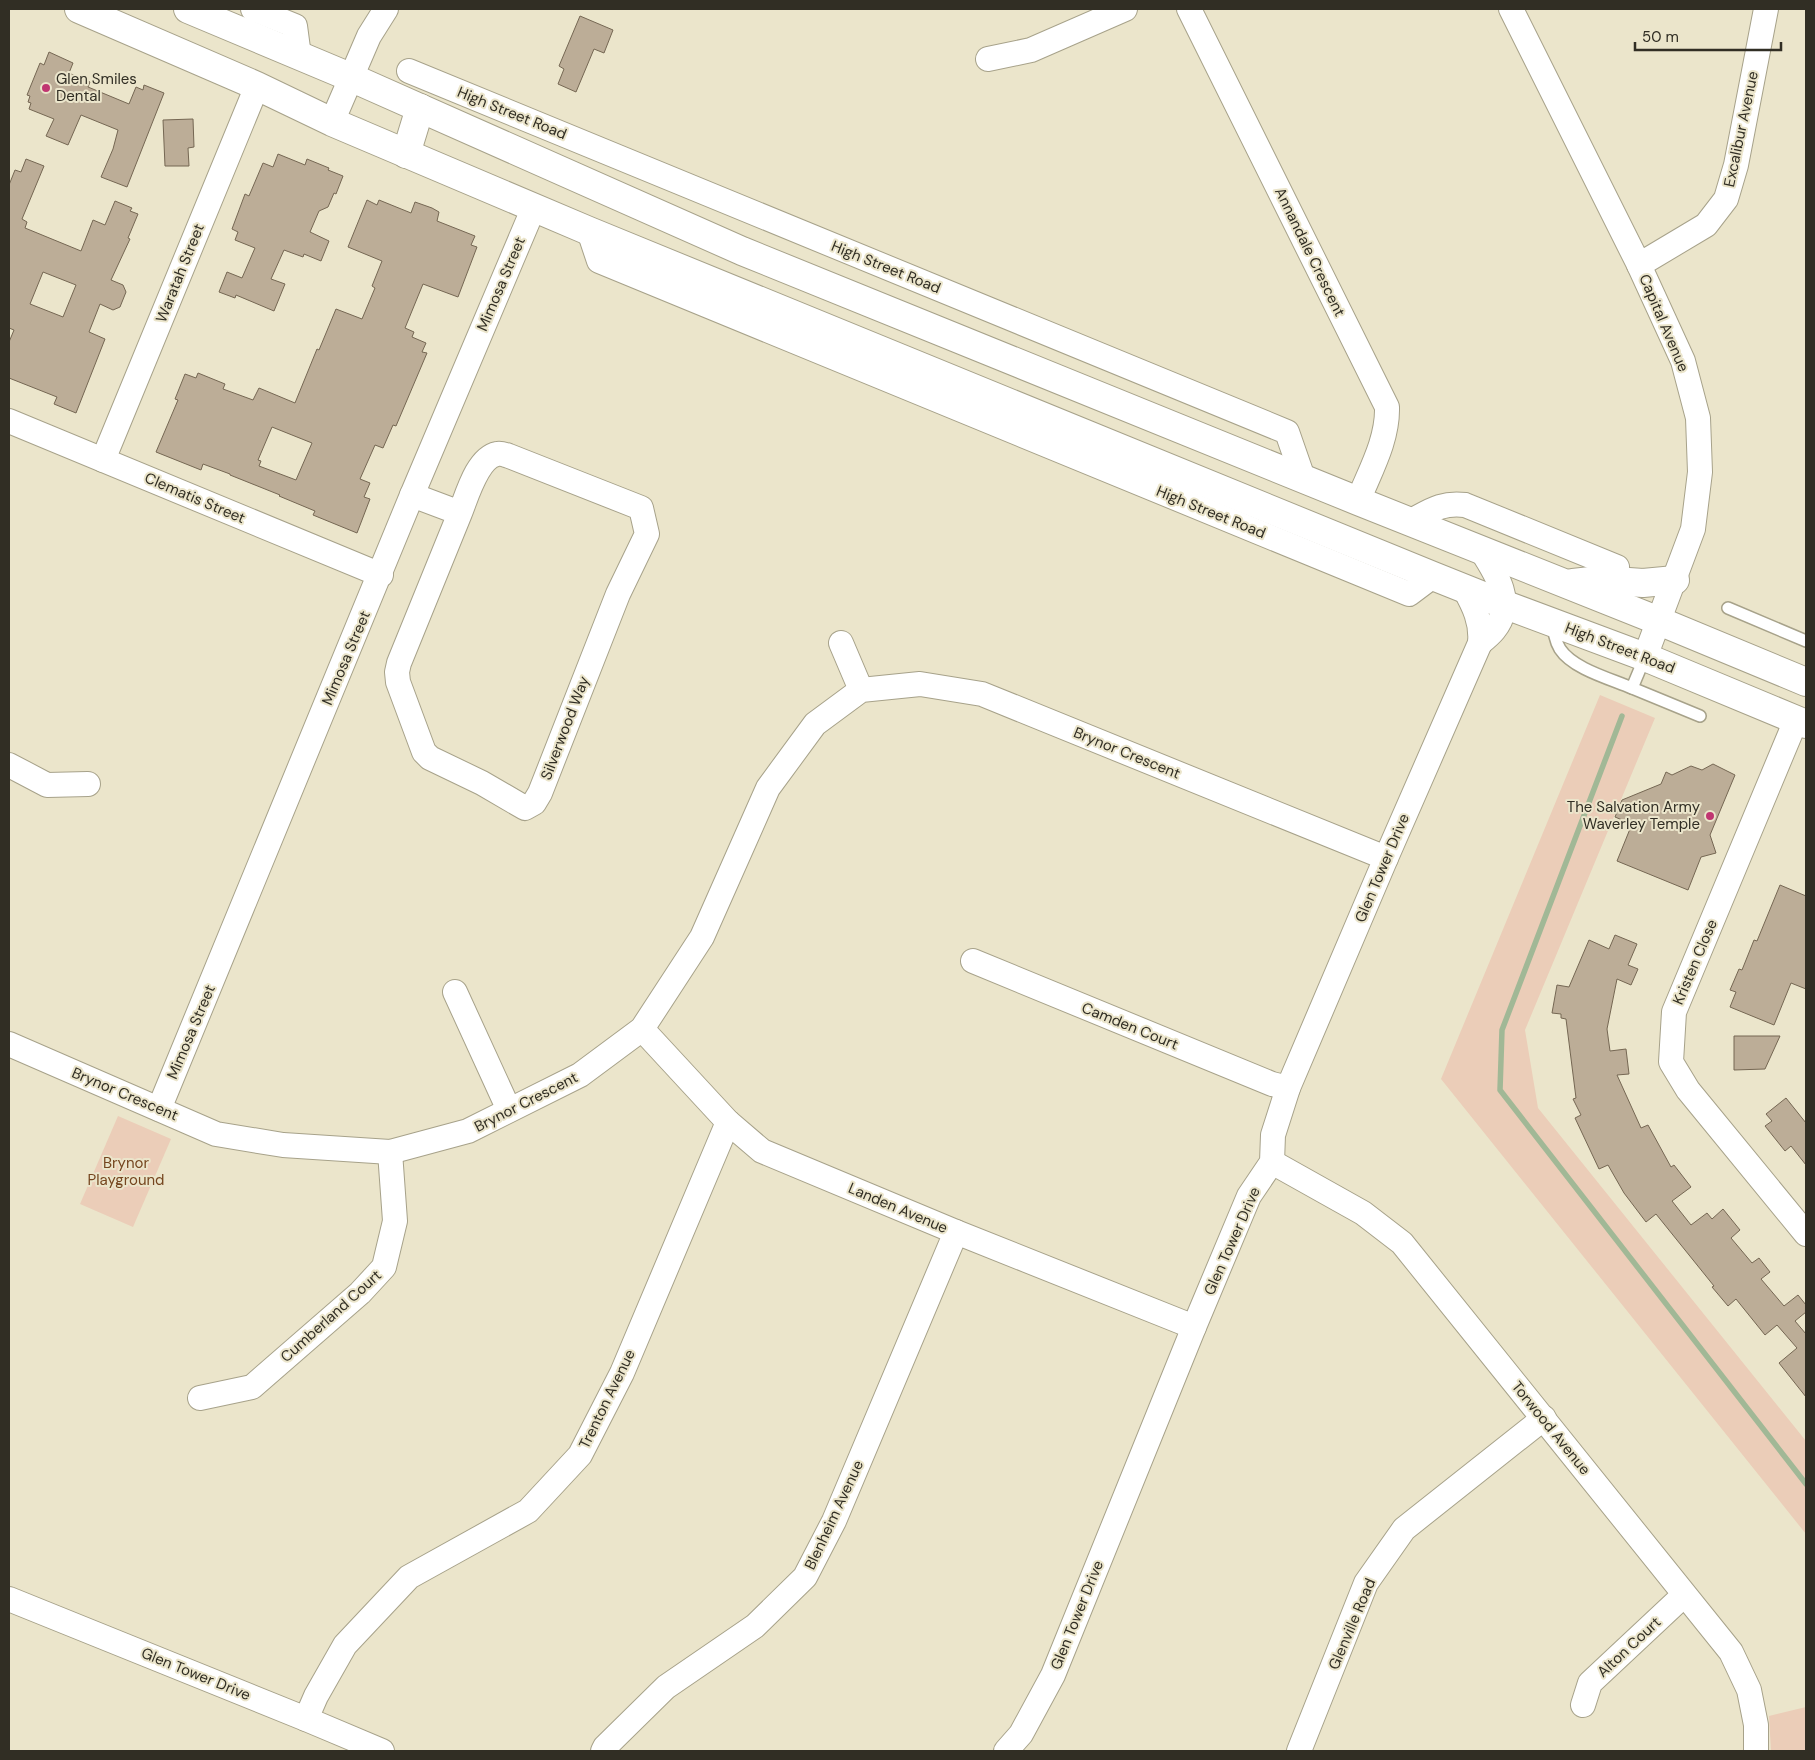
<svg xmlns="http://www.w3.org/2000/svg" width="1815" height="1760" viewBox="0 0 1815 1760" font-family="'DM Sans',sans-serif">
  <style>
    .green { fill: #ebcdb8 }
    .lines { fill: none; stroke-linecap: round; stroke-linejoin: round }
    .stream { stroke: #a1b896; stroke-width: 5.5 }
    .building { fill: #bcad97; stroke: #756753; fill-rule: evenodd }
    .lane-casing { stroke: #a7a28a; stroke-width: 14 }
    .street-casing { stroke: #a7a28a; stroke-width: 26 }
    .primary-casing { stroke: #a7a28a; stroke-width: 30 }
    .lane { stroke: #fff; stroke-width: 11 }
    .street { stroke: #fff; stroke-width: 24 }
    .primary { stroke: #fff; stroke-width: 28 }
    .poi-dot { fill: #c03671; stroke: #ebe5cb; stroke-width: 2 }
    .labels { text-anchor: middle; stroke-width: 4; stroke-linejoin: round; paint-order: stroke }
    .poi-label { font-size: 15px; fill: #312e24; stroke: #ebe5cb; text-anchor: start }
    .street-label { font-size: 15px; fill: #312e24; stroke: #ebe5cb }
    .park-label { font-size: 15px; fill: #75461f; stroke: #ebe5cb }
  </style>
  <rect width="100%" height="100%" fill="#ebe5cb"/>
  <g class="green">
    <path d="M1600 695 1655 718 1525 1030 1538 1108 1806 1441V1534L1441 1079Z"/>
    <path d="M118 1116 171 1139 133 1227 80 1204Z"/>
    <path d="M1806 1707V1751H1771L1769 1716Z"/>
  </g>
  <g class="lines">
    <path class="stream" d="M1622 716 1502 1030 1500 1090 1806 1484"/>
  </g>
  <g class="building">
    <path d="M580 16 613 30 604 53 594 49 576 92 558 84 564 69 559 66Z"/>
    <path d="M49 52 73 63 69 73 90 82 88 87 129 104 136 87 143 90 144 85 164 93 127 187 101 177 113 149 118 130 81 115 68 145 46 136 54 119 29 109 31 103 28 102 30 96 27 95 40 63 44 65Z"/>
    <path d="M193 119 194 147 188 148 189 166H165L163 120Z"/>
    <path d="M278 154 305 165 307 159 329 168 328 170 343 176 336 194 334 193 328 207 319 211 310 232 329 241 321 261 304 254 303 257 284 250 271 279 285 284 274 311 236 295 235 298 219 292 227 272 242 278 255 248 235 240 238 232 232 229 245 194 249 196 263 163 273 167Z"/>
    <path d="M26 159 44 166 22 219 27 222 25 228 81 251 93 220 105 225 115 201 132 208 130 211 138 214 128 238 130 239 111 280 123 285 126 292 120 307 113 310 100 304 89 332 105 339 76 413 54 404 57 397 9 378V342L14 330 9 328V185L15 170 21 172ZM43 272 76 285 63 317 30 304Z"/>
    <path d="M367 200 377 205 379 200 411 213 415 202 432 208 439 212 437 221 475 236 471 245 477 247 458 297 423 284 405 328 414 332 412 337 426 343 422 352 427 353 396 426 393 425 383 448 375 445 360 479 370 483 364 497 370 499 357 533 313 515 315 511 279 496 280 495 230 475V474L203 464 201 470 156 452 178 400 175 399 185 374 196 378 198 373 225 384 223 389 253 400 259 388 295 403 317 349 319 350 336 309 362 319 375 288 372 286 382 261 348 247ZM272 427 312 443 296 480 259 466 261 461 258 460Z"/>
    <path d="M1713 764 1735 775 1710 835 1716 853 1701 857 1688 890 1617 861 1632 824 1615 817 1622 800 1661 784 1666 772 1672 775 1691 766 1702 770Z"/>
    <path d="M1780 885 1806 896V989L1791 983 1774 1025 1730 1007 1736 992 1730 990 1739 969 1742 970 1754 940 1757 941Z"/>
    <path d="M1615 935 1637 944 1628 965 1638 969 1631 985 1617 979 1607 1029 1610 1051 1626 1049 1629 1074 1617 1075 1641 1128 1648 1125 1671 1167 1674 1165 1691 1187 1672 1201 1691 1225 1707 1213 1712 1219 1723 1209 1740 1230 1731 1238 1752 1263 1759 1258 1770 1272 1761 1279 1784 1306 1798 1295 1806 1305V1312L1795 1321 1806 1334V1397L1779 1363 1797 1348 1777 1325 1765 1335 1736 1299 1728 1306 1712 1287 1714 1286 1656 1214 1646 1222 1624 1193 1608 1165 1599 1169 1575 1118 1581 1115 1573 1099 1576 1098 1566 1019 1561 1018V1014L1552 1013 1557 985 1569 987 1589 940 1609 949Z"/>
    <path d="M1734 1036H1780L1765 1069 1734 1070Z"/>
    <path d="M1786 1098 1806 1123V1165L1791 1146 1785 1151 1765 1126 1772 1121 1766 1114Z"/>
  </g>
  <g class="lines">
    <defs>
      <g id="lane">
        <path d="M1728 608 1806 641"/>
        <path d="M1553 623C1554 632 1555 641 1560 649 1573 669 1611 679 1632 688"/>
        <path d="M1645 657 1632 688 1700 716"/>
      </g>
      <g id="street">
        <path d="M253 9 295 26 299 56"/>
        <path d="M1189 9 1387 407C1388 440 1370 471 1358 501"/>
        <path d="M1511 9 1639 265 1683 361 1698 418 1700 472 1693 529 1645 657"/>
        <path d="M988 59 1031 50 1125 9"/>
        <path d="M409 71 1287 432 1303 478"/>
        <path d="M332 122 369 36 386 9"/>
        <path d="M589 231 599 261 1409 594 1433 576"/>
        <path d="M1639 265 1706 225 1726 199 1736 165 1766 9"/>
        <path d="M9 421 381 575"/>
        <path d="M103 460 257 86"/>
        <path d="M412 495 460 513C467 496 477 458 497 454 501 453 506 455 509 456L641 508 647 534 618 594 540 793 534 803 525 808 482 783 430 758 424 752 398 682 397 672 399 663 460 513"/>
        <path d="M1411 521C1430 511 1442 502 1465 505L1617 567"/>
        <path d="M841 643 861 690"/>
        <path d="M1480 643C1485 639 1490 635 1494 630 1516 603 1496 573 1481 550"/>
        <path d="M1796 720 1674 1012 1671 1062 1688 1090 1806 1234"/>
        <path d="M9 765 47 785 88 784"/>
        <path d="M973 961 1272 1084 1288 1088"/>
        <path d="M455 992 509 1110"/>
        <path d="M642 1029 728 1122 762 1151 956 1232 1194 1327"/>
        <path d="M9 1044 216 1134 283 1145 390 1152 468 1131 580 1075 642 1029 702 937 768 788 815 724 861 690 920 684 982 694 1386 858"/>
        <path d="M159 1109 412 495 534 207"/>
        <path d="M1272 1162 1363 1213 1402 1243 1731 1652 1749 1690 1756 1725V1751"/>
        <path d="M200 1398 252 1387 360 1293 384 1267 395 1221 390 1152"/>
        <path d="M9 1599 306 1719 382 1751"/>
        <path d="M1583 1705 1590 1683 1684 1595"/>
        <path d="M306 1719 316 1696 345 1645 409 1577 528 1511 580 1455 622 1373 728 1122"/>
        <path d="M603 1751 605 1747 666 1687 755 1626 805 1577 834 1521 956 1232"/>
        <path d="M1006 1751 1021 1734 1053 1675 1194 1327 1249 1196 1272 1162 1273 1135 1288 1088 1386 858 1480 643C1482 622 1474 606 1464 588"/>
        <path d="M1299 1751 1366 1583 1404 1529 1544 1418"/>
      </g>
      <g id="primary">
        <path d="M79 9 257 86 332 122 589 231 1433 576 1503 604 1645 657 1806 724"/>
        <path d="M188 9 350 77 742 251 1358 501 1659 621 1806 682"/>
        <path d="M406 154 420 108"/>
        <path d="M1573 583 1600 580 1643 583 1675 580"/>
      </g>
    </defs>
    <use href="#lane" class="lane-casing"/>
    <use href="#street" class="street-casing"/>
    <use href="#primary" class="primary-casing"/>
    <use href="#lane" class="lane"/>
    <use href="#street" class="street"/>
    <use href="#primary" class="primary"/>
  </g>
  <g class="poi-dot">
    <circle cx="46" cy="88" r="5"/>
    <circle cx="1710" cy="816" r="5"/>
  </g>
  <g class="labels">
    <g class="poi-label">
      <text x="56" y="84">Glen Smiles<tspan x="56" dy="17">Dental</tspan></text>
      <text x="1700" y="812" text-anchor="end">The Salvation Army<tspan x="1700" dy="17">Waverley Temple</tspan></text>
    </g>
    <g class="street-label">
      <text transform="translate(512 113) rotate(22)" y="5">High Street Road</text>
      <text transform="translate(1741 129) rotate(-78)" y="5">Excalibur Avenue</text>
      <text transform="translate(1310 252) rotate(64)" y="5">Annandale Crescent</text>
      <text transform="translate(886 267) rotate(22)" y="5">High Street Road</text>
      <text transform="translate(180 273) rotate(-68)" y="5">Waratah Street</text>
      <text transform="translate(501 284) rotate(-67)" y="5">Mimosa Street</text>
      <text transform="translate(1664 323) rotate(67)" y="5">Capital Avenue</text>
      <text transform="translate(195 498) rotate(23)" y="5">Clematis Street</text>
      <text transform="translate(1211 512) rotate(22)" y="5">High Street Road</text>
      <text transform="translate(1620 648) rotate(21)" y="5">High Street Road</text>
      <text transform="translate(346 658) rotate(-67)" y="5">Mimosa Street</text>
      <text transform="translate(565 728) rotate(-69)" y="5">Silverwood Way</text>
      <text transform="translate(1127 753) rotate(22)" y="5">Brynor Crescent</text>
      <text transform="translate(1382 868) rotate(-67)" y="5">Glen Tower Drive</text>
      <text transform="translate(1695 962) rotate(-67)" y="5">Kristen Close</text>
      <text transform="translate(1130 1026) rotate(22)" y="5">Camden Court</text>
      <text transform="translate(191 1032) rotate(-67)" y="5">Mimosa Street</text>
      <text transform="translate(125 1094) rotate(23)" y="5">Brynor Crescent</text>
      <text transform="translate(526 1102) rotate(-27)" y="5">Brynor Crescent</text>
      <text transform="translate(898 1208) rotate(23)" y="5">Landen Avenue</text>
      <text transform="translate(1232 1241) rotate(-66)" y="5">Glen Tower Drive</text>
      <text transform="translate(331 1316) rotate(-42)" y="5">Cumberland Court</text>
      <text transform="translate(607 1399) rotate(-64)" y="5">Trenton Avenue</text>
      <text transform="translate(1551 1428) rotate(51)" y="5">Torwood Avenue</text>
      <text transform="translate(834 1515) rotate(-65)" y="5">Blenheim Avenue</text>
      <text transform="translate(1077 1615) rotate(-68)" y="5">Glen Tower Drive</text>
      <text transform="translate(1352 1624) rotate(-67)" y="5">Glenville Road</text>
      <text transform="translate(1629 1647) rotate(-43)" y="5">Alton Court</text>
      <text transform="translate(196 1674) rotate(22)" y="5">Glen Tower Drive</text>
    </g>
    <g class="park-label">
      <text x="126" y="1168">Brynor<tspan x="126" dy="17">Playground</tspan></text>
    </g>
  </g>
  <rect width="1815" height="1760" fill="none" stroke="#312e24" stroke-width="20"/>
  <path d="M1635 42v8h146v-8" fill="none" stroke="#312e24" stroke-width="2.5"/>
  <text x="1642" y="42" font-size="15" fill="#312e24" stroke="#ebe5cb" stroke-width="4" paint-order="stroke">50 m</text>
</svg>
